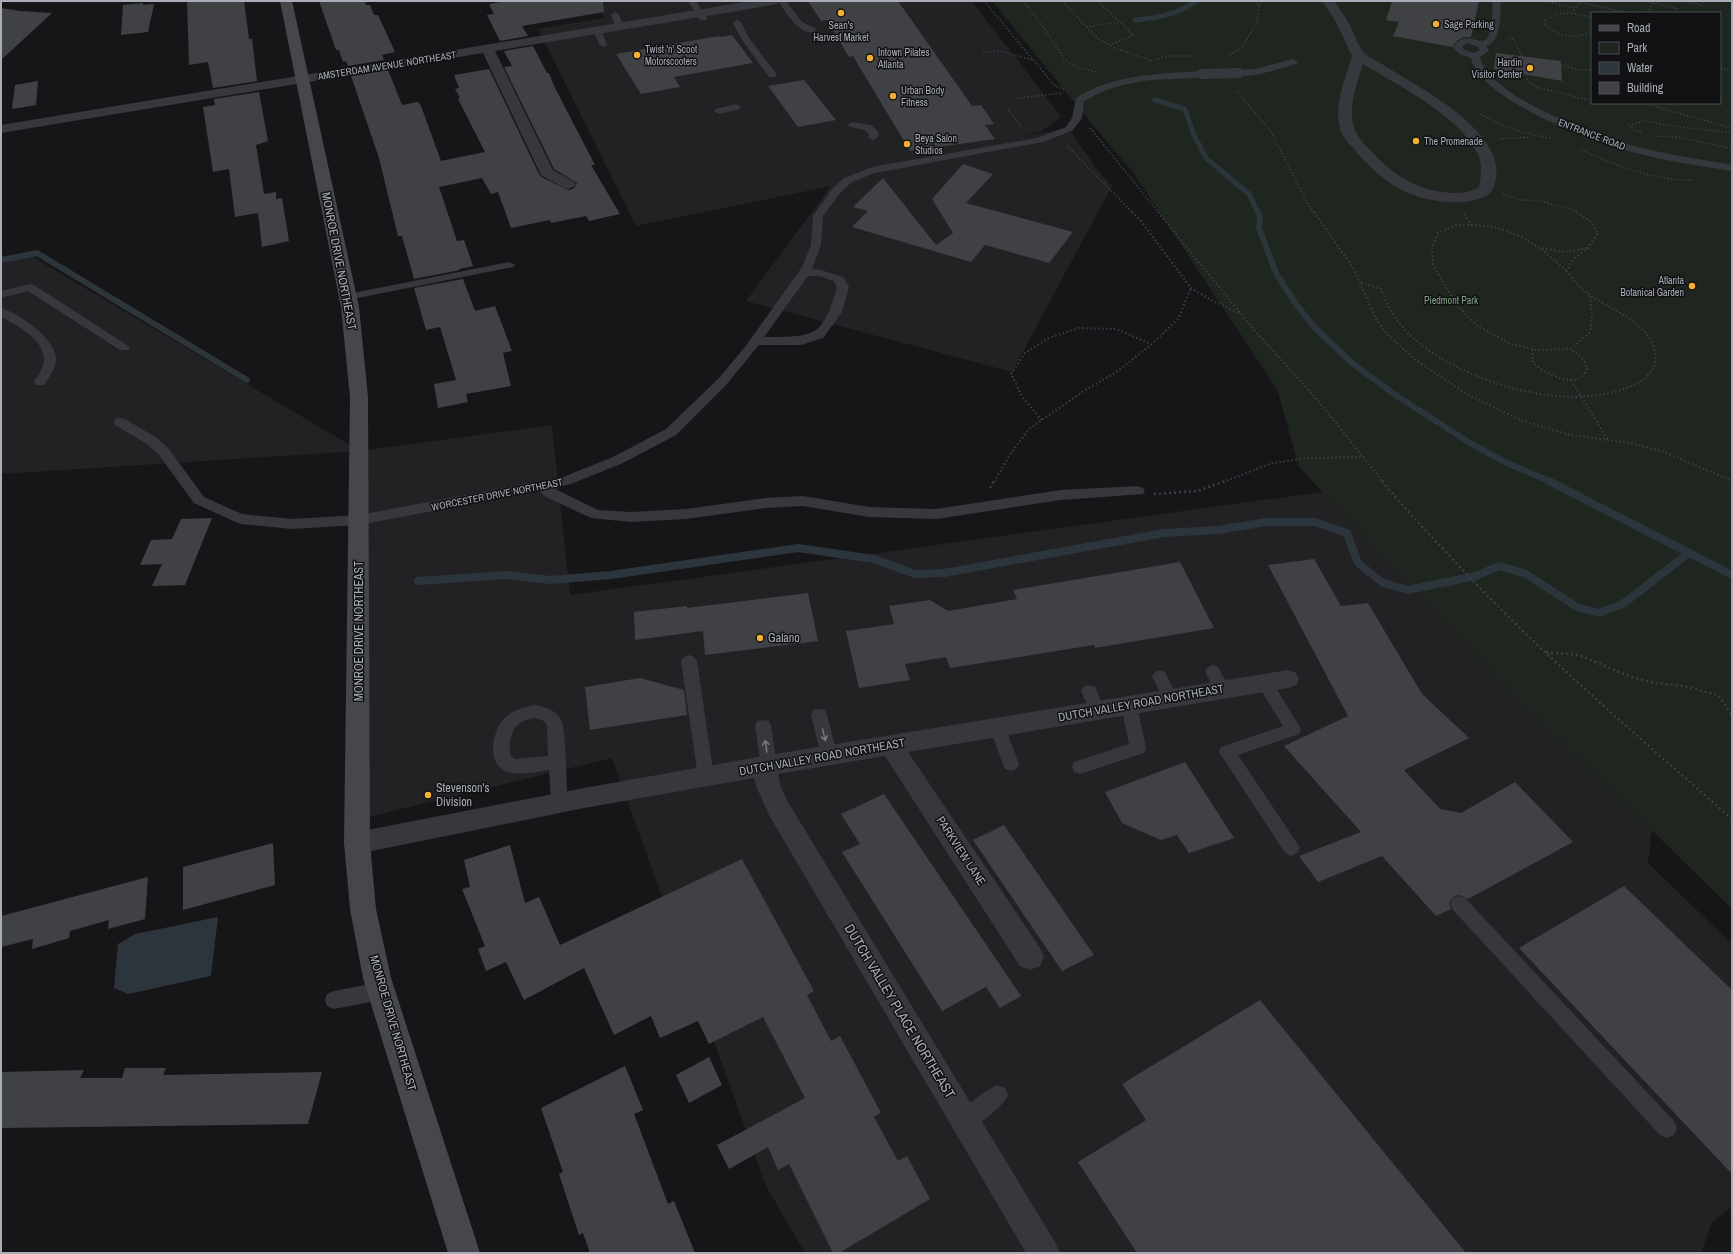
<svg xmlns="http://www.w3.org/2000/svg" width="1733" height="1254" viewBox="0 0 1733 1254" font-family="'Archivo Narrow',sans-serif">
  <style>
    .built { fill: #222225 }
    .green { fill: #1e261f; fill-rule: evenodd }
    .water { fill: #2c353c }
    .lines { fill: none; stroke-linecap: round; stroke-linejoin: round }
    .stream-far2 { stroke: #2c353c; stroke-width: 5 }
    .stream-far1 { stroke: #2c353c; stroke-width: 6 }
    .stream { stroke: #2c353c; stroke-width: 8 }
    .building { fill: #404145 }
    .path-far2 { stroke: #3d3f44; stroke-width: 1.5; stroke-dasharray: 1.5 2; stroke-linecap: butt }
    .path-far1 { stroke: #3d3f44; stroke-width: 2; stroke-dasharray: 1.5 2.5; stroke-linecap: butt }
    .path { stroke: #3d3f44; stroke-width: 2.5; stroke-dasharray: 2 3; stroke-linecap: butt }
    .lane { fill: #37383d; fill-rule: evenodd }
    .street { fill: #37383d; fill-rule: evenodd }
    .secondary { fill: #45474d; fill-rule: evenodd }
    .lane-bridge { stroke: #37383d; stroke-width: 10 }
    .oneway { stroke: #757881 }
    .poi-dot { fill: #f2b134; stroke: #111113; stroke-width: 1.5 }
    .labels { text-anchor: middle; stroke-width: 3; stroke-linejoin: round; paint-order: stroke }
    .far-poi-label { font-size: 10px; fill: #a8adb8; stroke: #111113; text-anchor: start }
    .far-street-label { font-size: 10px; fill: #a8adb8; stroke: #111113 }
    .far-park-label { font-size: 10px; fill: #7fa381; stroke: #111113 }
    .street-label { font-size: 12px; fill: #a8adb8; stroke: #111113 }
    .poi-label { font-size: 12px; fill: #a8adb8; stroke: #111113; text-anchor: start }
    .near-street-label { font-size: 14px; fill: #a8adb8; stroke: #111113 }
  </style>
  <rect width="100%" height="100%" fill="#161618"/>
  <g class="built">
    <path d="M595 1H972L1061 117 1040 132 1020 136 1069 129 1099 172 1112 186 1012 372 746 301 831 186 636 226 538 29 604 18Z"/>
    <path d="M26 253 360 451 552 425 570 595 1366 486 1660 758 1648 863 1732 944V1207L1712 1222 1701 1253H805L766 1186 612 758 364 818 360 451 1 474V258Z"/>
  </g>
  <path class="green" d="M992 1H1732V909L1516 697 1299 467 1277 389 1132 171 1092 124ZM1592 13H1720V103H1592Z"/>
  <path class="water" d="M218 917 211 976 128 994 114 988 118 944 135 934Z"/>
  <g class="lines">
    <g class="stream-far2">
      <path d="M1135 20C1158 18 1178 14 1197 1"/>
      <path d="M1155 100 1185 109 1194 135 1206 158 1249 194 1258 213"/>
    </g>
    <g class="stream-far1">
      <path d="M1258 212 1260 217 1259 228 1276 273 1296 304 1313 326 1352 363 1397 396 1470 443 1505 462 1551 482"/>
      <path d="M1 260 37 253 247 380"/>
    </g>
    <g class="stream">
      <path d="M1549 481 1732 575"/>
      <path d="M418 581 506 575 551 580 611 575 798 548 874 559 915 574 944 573 1164 533 1218 530 1266 522H1315L1347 533 1358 563 1383 583 1408 590 1476 576 1499 566 1526 574 1577 607 1600 613 1624 603 1689 553"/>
    </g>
  </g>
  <g class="building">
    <path d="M187 1H244L249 39H252L257 81 213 88 208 62 189 65Z"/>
    <path d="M319 1H365L366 5H370L374 15H378L395 52 382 55 384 60 348 66 346 61 343 62 339 50H336Z"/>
    <path d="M505 1H603L604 12 522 26 528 36 500 41 487 15 494 14 489 4Z"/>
    <path d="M808 1H898L972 106 981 105 994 124 985 125 995 139 910 151 853 56 849 57 827 20 821 21Z"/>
    <path d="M1392 1H1479L1471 37H1464L1458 40 1452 47 1393 36 1399 22 1386 20Z"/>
    <path d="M143 3V5L154 4 148 32 121 35 123 5Z"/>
    <path d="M1 8 20 11 52 13 1 60Z"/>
    <path d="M732 35 753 63 674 77 680 87 641 94 616 54 719 36 720 37Z"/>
    <path d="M533 46 547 73H549L554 86 595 165H591L620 214 589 221 586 216 551 223 550 220 511 228 498 192 491 194 482 178 439 187 457 241 464 240 473 266 459 269 460 270 414 279 402 236H398L379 158 351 76 388 70 402 105 418 102 421 106 441 161 485 152 458 99 460 98 455 89 459 88 454 75 489 69 539 174 541 177 569 190 574 188 577 183 554 169 504 67 512 66 504 51Z"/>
    <path d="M1496 53 1561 61 1562 81 1494 69Z"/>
    <path d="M804 80 836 120 798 127 768 86Z"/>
    <path d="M38 81 36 105 12 109 15 85Z"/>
    <path d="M259 92 268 141 256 145 264 194 276 192V199L282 198 289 241 262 247 258 213 235 217 229 169 213 172 203 107 215 105 214 99Z"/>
    <path d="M963 164 993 174 966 203 1073 232 1049 263 985 245 971 262 852 227 868 211 853 207 883 178 936 245 953 233 932 199Z"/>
    <path d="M463 279 475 311 495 306 512 351 503 353 511 386 466 394 468 402 438 408 434 384 456 380 440 327 426 330 414 288Z"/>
    <path d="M212 518 185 585 152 586 162 564 140 565 151 540 172 539 181 519Z"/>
    <path d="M1314 559 1341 606 1368 603 1422 694 1469 738 1404 770 1440 809 1461 813 1515 782 1573 842 1468 899 1459 895 1453 897 1449 903 1451 909 1436 916 1382 856 1318 882 1299 856 1361 832 1284 746 1348 716 1268 565Z"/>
    <path d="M1180 562 1214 628 1095 648 1094 645 950 668 946 657 905 664 910 680 859 688 846 631 894 624 889 606 930 600 948 611 1017 599 1013 590Z"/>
    <path d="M808 593 818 641 705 655 703 631 635 640 634 612 687 606V608Z"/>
    <path d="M640 678 684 690 687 715 590 730 585 687Z"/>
    <path d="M1185 762 1234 838 1189 853 1177 835 1161 840 1122 823 1105 792Z"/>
    <path d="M884 794 1021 996 1000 1008 986 987 942 1011 842 852 860 844 841 814Z"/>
    <path d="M1004 825 1094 955 1062 971 973 840Z"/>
    <path d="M273 843 275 885 183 910V867Z"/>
    <path d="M510 845 525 903 539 897 560 945 742 859 814 991 807 995 831 1041 840 1036 881 1113 874 1117 898 1161 907 1156 930 1199 839 1253H833L789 1164 778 1170 768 1147 729 1169 717 1145 805 1098 763 1017 709 1044 698 1021 660 1038 651 1016 614 1035 584 968 524 1000 506 962 486 971 478 949 485 946 462 889 470 887 464 860Z"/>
    <path d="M148 877 145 919 108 929 109 920 70 931 69 938 32 949 33 939 1 947V916Z"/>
    <path d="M1624 886 1732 990V1174L1519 948Z"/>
    <path d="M1260 1000 1466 1253H1137L1078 1162 1146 1120 1122 1084Z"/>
    <path d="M709 1057 722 1085 689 1103 676 1075Z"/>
    <path d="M625 1066 643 1110 634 1114 668 1204 674 1201 695 1253H590L583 1233 579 1235 559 1174 563 1172 541 1108Z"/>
    <path d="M125 1068H166L163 1075 322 1072 308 1124 1 1128V1072L84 1070 80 1078H122Z"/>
  </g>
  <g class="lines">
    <g class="path-far2">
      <path d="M984 1 1055 86 1066 90"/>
      <path d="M1023 1 1043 27 1064 59 1076 67 1096 72"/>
      <path d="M1062 1 1097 38 1117 49 1153 61"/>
      <path d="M1098 1 1133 35 1110 45"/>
      <path d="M1545 1 1575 8"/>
      <path d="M1574 1 1628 13"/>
      <path d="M1581 1 1572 13 1592 17"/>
      <path d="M1645 1 1678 9"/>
      <path d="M1683 1 1701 5 1704 1"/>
      <path d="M1259 6 1261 1"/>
      <path d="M1572 13 1558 14 1545 20V25C1560 37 1575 40 1592 31"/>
      <path d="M1647 13 1655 1"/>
      <path d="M1086 27 1118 22"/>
      <path d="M1509 38 1513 39 1522 56"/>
      <path d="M983 53 999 51 1033 60"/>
      <path d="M1229 55 1242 48 1257 22 1259 6 1254 1"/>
      <path d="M1155 60 1168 56H1197"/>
      <path d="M1561 65 1581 70H1592"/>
      <path d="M1720 68 1732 71"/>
      <path d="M1528 75 1527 80C1534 90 1548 89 1558 92 1570 95 1580 99 1592 100"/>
      <path d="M1237 91 1270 130 1306 201 1314 213"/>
      <path d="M1017 98 1063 93"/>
      <path d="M1643 103 1732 128"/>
      <path d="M1008 110 1022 127"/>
      <path d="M1480 114C1503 127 1526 135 1552 138"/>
      <path d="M1090 128 1159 213"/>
      <path d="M1641 133 1634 130 1629 125 1645 121 1679 127 1732 133"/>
      <path d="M1654 136 1677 137 1732 149"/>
      <path d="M1499 139 1530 137"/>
      <path d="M1067 146 1133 213"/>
      <path d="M1581 150C1618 166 1653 181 1694 180"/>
      <path d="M1503 194 1521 200 1539 201 1571 209 1577 213"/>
    </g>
    <g class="path-far1">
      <path d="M1132 212 1141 221 1191 288 1213 301 1239 313"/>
      <path d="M1158 212 1255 331 1316 398 1383 482"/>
      <path d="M1314 212 1353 268 1377 321 1387 334 1417 361 1465 393 1520 420 1570 435 1630 443 1662 451 1732 481"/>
      <path d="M1464 214 1471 225"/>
      <path d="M1587 248 1565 252 1540 248 1523 238 1498 228 1478 225H1457L1438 233 1432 247 1433 265 1456 304 1477 326 1511 344 1535 350 1571 349 1590 332 1592 316 1590 296"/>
      <path d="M1541 249 1567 271"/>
      <path d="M1361 283 1381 289C1388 307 1398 324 1412 337 1463 384 1578 418 1641 381 1654 373 1659 359 1653 345 1642 319 1611 310 1590 295 1580 289 1574 280 1567 271L1572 261 1588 248 1598 233 1589 220 1576 212"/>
      <path d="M1532 349 1533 363C1544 373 1580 393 1587 368L1584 360 1571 349"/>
      <path d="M1571 380 1608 440"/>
      <path d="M1042 420 1023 398 1011 374 1025 353 1049 338 1079 328 1116 329 1151 344"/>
      <path d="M994 482 1011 453 1029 429 1084 391 1118 371 1152 344 1178 319 1191 288"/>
      <path d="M1223 482 1273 463 1308 458 1364 457"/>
    </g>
    <g class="path">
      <path d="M1382 481C1406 511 1433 538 1459 566 1544 657 1639 737 1732 819"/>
      <path d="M990 488 994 481"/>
      <path d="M1154 494 1198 491 1225 481"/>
      <path d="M1546 652 1579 655 1631 677 1655 683 1683 686 1718 695 1732 715"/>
    </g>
    <g class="lane">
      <path d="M690 1H696L707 18 706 20H700L689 3Z"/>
      <path d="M778 1H786L802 22 815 28 816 30 815 32C799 36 786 12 778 1Z"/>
      <path d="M1493 1H1501C1500 15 1502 42 1486 46L1489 51 1480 57C1487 95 1595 135 1630 145 1664 154 1698 159 1732 165V171C1695 165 1658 160 1622 149 1585 138 1479 98 1471 58L1459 54 1453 47C1468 26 1483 52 1489 35 1492 25 1492 12 1493 1ZM1467 43 1478 47 1480 50 1474 53 1465 50 1462 47Z"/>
      <path d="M615 12 619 15 624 27 623 29H617L611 15Z"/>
      <path d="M737 20 740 21 750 39 777 75 775 77H769L742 40 733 23Z"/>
      <path d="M597 27 601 30 607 44 606 46 603 47 599 44 593 30Z"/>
      <path d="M1293 59 1298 62 1296 64C1284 67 1243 82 1234 73L1239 70 1255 69Z"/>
      <path d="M1202 71 1207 74 1205 76C1194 79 1182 78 1171 79 1139 80 1111 85 1084 101L1082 118 1072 131 1043 142 875 173 852 182 840 193 823 216 821 245 812 269 821 270 843 277 849 287 842 312 823 338 801 345H759L726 385 676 435 623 463 571 484 553 488 598 510 631 512 686 509 766 498 803 496 869 507 936 509 1061 490 1138 486 1143 488 1145 491 1143 494 1061 500 936 519 869 517 803 506 766 508 686 519 631 522 591 518 546 497 539 491 359 525 292 529 240 524 194 503 159 455 147 444 115 425 114 422 115 419 120 418 125 419 157 438 169 449 204 497 242 514 292 519 359 515 563 477 613 457 666 429 718 379 745 347 802 267 811 245 813 216 832 189 844 178 872 167 1037 138 1066 127 1072 118 1076 98C1114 74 1158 74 1202 71ZM808 276H820L834 281 837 287C823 338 814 337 764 337Z"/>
      <path d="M736 104 741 107 739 109 719 114 714 111 716 109Z"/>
      <path d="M853 122 871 125 879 133 878 137 873 140 870 139 868 137 869 134 865 130 850 127 848 125 850 123Z"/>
      <path d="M509 262 515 265 513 267 348 300 344 299 342 297 344 295 348 294Z"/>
      <path d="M30 284 34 285 130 347 128 350H120L28 291 1 298V291Z"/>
      <path d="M1 308C19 313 56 339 56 359 56 369 49 377 44 385H36L34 382C38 375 44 368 44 359 44 339 16 325 1 317Z"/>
      <path d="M689 655 694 657 697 661 714 777 712 782 706 784 700 782 698 777 681 661 684 657Z"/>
      <path d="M1213 665 1218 667 1230 689 1228 693 1222 695 1216 693 1205 671 1208 667Z"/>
      <path d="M1160 670 1165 672 1178 698 1176 702 1170 704 1164 702 1152 676 1155 672Z"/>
      <path d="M1264 676 1270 678 1301 729 1299 734 1238 755 1297 843 1300 848 1297 853 1291 856 1285 853 1219 752 1221 747 1283 726 1256 682 1258 678Z"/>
      <path d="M1089 685 1095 687 1105 710 1103 714 1097 716 1091 714 1081 691 1083 687Z"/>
      <path d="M1129 699 1135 701 1137 705 1146 748 1144 753 1080 774 1074 772 1072 767 1074 762 1129 744 1121 705 1123 701Z"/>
      <path d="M535 705C546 707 556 710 561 720 566 728 567 789 567 803L565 808 559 810 553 808 551 803 549 770C537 772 524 775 512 773 484 769 491 729 507 716 515 709 525 707 535 705ZM535 718 544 721 547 725 548 756 515 759 510 755C509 735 512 721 535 718Z"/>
      <path d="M819 709 825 710 827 715 837 755 835 760 829 762 823 760 821 755 811 715 813 710Z"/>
      <path d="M763 720 769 721 771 726 777 765 775 770 769 772 763 770 761 765 755 726 757 721Z"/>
      <path d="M997 721 1003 722 1005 727 1019 764 1017 769 1011 771 1005 769 1003 764 989 727 991 722Z"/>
      <path d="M1459 896 1465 898 1674 1121 1677 1128 1674 1135 1667 1138 1660 1135 1453 910 1450 904 1453 898Z"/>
      <path d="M381 982 388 985 390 991 388 997 381 1000 334 1009 327 1006 325 1000 327 994 334 991Z"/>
      <path d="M998 1085 1005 1088 1008 1095C1003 1107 978 1126 965 1131L958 1128 955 1121C960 1109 985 1090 998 1085Z"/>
    </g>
    <g class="street">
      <path d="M751 1H779L777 4 773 5 495 51 553 170 573 181 576 184 573 187 568 189 563 187 542 176 540 173 483 53 1 133V125Z"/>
      <path d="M1322 1H1334C1339 8 1345 16 1349 24 1354 33 1358 46 1364 53 1368 57 1375 60 1380 63 1393 71 1407 79 1421 88 1448 104 1503 141 1496 178 1494 189 1491 195 1481 198 1465 204 1449 203 1433 200 1400 195 1374 174 1354 149 1347 142 1340 133 1339 124 1335 101 1346 77 1352 56L1336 22ZM1363 64C1397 85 1468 120 1480 160 1482 169 1481 178 1479 187 1471 192 1462 193 1453 193 1419 192 1391 174 1369 149 1363 142 1356 136 1354 127 1348 107 1357 83 1363 64Z"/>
      <path d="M1288 670 1296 673 1299 679 1296 685 1288 688 908 752 1040 948 1044 957 1040 966 1030 970 1020 966 885 756 778 774 781 788 788 802 1055 1242 1060 1253H1026L769 815 757 788 754 778 584 808 357 854 348 851 344 843 348 835 357 832 584 788 769 755Z"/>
    </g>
    <path class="secondary" d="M280 1H292L359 307 368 397 370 843 376 909 391 978 480 1253H448L363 978 350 909 344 843 350 397 341 307Z"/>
    <path class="lane-bridge" d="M1202 74 1239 73"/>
  </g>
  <defs><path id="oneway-shaft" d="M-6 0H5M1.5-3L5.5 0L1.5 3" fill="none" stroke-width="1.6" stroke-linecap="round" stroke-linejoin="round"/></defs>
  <g class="oneway">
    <use href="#oneway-shaft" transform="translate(824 735) rotate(76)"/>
    <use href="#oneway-shaft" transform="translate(766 746) rotate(-98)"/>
  </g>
  <g class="poi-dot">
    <circle cx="841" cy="13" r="4"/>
    <circle cx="1436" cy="24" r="4"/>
    <circle cx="637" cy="55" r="4"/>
    <circle cx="870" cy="58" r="4"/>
    <circle cx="1530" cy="68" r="4"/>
    <circle cx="893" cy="96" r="4"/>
    <circle cx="1416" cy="141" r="4"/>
    <circle cx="907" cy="144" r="4"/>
    <circle cx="1692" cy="286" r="4"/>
    <circle cx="760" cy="638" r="4"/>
    <circle cx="428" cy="795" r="4"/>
  </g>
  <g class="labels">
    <g class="far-poi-label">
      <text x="1444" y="28">Sage Parking</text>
      <text x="841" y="29" text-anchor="middle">Sean's<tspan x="841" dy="12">Harvest Market</tspan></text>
      <text x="645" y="53">Twist 'n' Scoot<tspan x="645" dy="12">Motorscooters</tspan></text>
      <text x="878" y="56">Intown Pilates<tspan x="878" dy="12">Atlanta</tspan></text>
      <text x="1522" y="66" text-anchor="end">Hardin<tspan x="1522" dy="12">Visitor Center</tspan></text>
      <text x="901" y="94">Urban Body<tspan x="901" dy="12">Fitness</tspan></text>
      <text x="915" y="142">Beya Salon<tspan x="915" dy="12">Studios</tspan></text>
      <text x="1424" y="145">The Promenade</text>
      <text x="1684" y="284" text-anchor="end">Atlanta<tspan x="1684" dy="12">Botanical Garden</tspan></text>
    </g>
    <g class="far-street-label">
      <text transform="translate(387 65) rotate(-9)" y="4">AMSTERDAM AVENUE NORTHEAST</text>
      <text transform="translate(1592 134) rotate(21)" y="4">ENTRANCE ROAD</text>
      <text transform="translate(497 494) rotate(-11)" y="4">WORCESTER DRIVE NORTHEAST</text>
    </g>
    <g class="far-park-label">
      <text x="1451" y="304">Piedmont Park</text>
    </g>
    <g class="street-label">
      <text transform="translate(339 261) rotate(79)" y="4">MONROE DRIVE NORTHEAST</text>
      <text transform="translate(359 631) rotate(-90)" y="4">MONROE DRIVE NORTHEAST</text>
      <text transform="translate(1141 703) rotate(-10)" y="4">DUTCH VALLEY ROAD NORTHEAST</text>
      <text transform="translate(822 757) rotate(-10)" y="4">DUTCH VALLEY ROAD NORTHEAST</text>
      <text transform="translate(961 851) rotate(57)" y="4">PARKVIEW LANE</text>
      <text transform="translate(393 1023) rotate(74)" y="4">MONROE DRIVE NORTHEAST</text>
    </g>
    <g class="poi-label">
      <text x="768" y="642">Galano</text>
      <text x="436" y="792">Stevenson's<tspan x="436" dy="14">Division</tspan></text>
    </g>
    <g class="near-street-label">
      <text transform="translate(900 1011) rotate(59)" y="5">DUTCH VALLEY PLACE NORTHEAST</text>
    </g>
  </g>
  <rect width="1733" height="1254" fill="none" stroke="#a8adb8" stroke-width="4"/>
  <rect x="1591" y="12" width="130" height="92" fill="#111113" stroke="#4d4f55"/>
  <rect x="1599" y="25" width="20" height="6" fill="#45474d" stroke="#4d4f55"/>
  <text x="1627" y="32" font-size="12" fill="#a8adb8">Road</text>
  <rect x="1599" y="42" width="20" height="12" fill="#1e261f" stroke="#4d4f55"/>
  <text x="1627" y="52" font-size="12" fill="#a8adb8">Park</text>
  <rect x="1599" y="62" width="20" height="12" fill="#2c353c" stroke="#4d4f55"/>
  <text x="1627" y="72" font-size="12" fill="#a8adb8">Water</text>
  <rect x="1599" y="82" width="20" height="12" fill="#404145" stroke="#4d4f55"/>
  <text x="1627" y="92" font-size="12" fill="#a8adb8">Building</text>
</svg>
